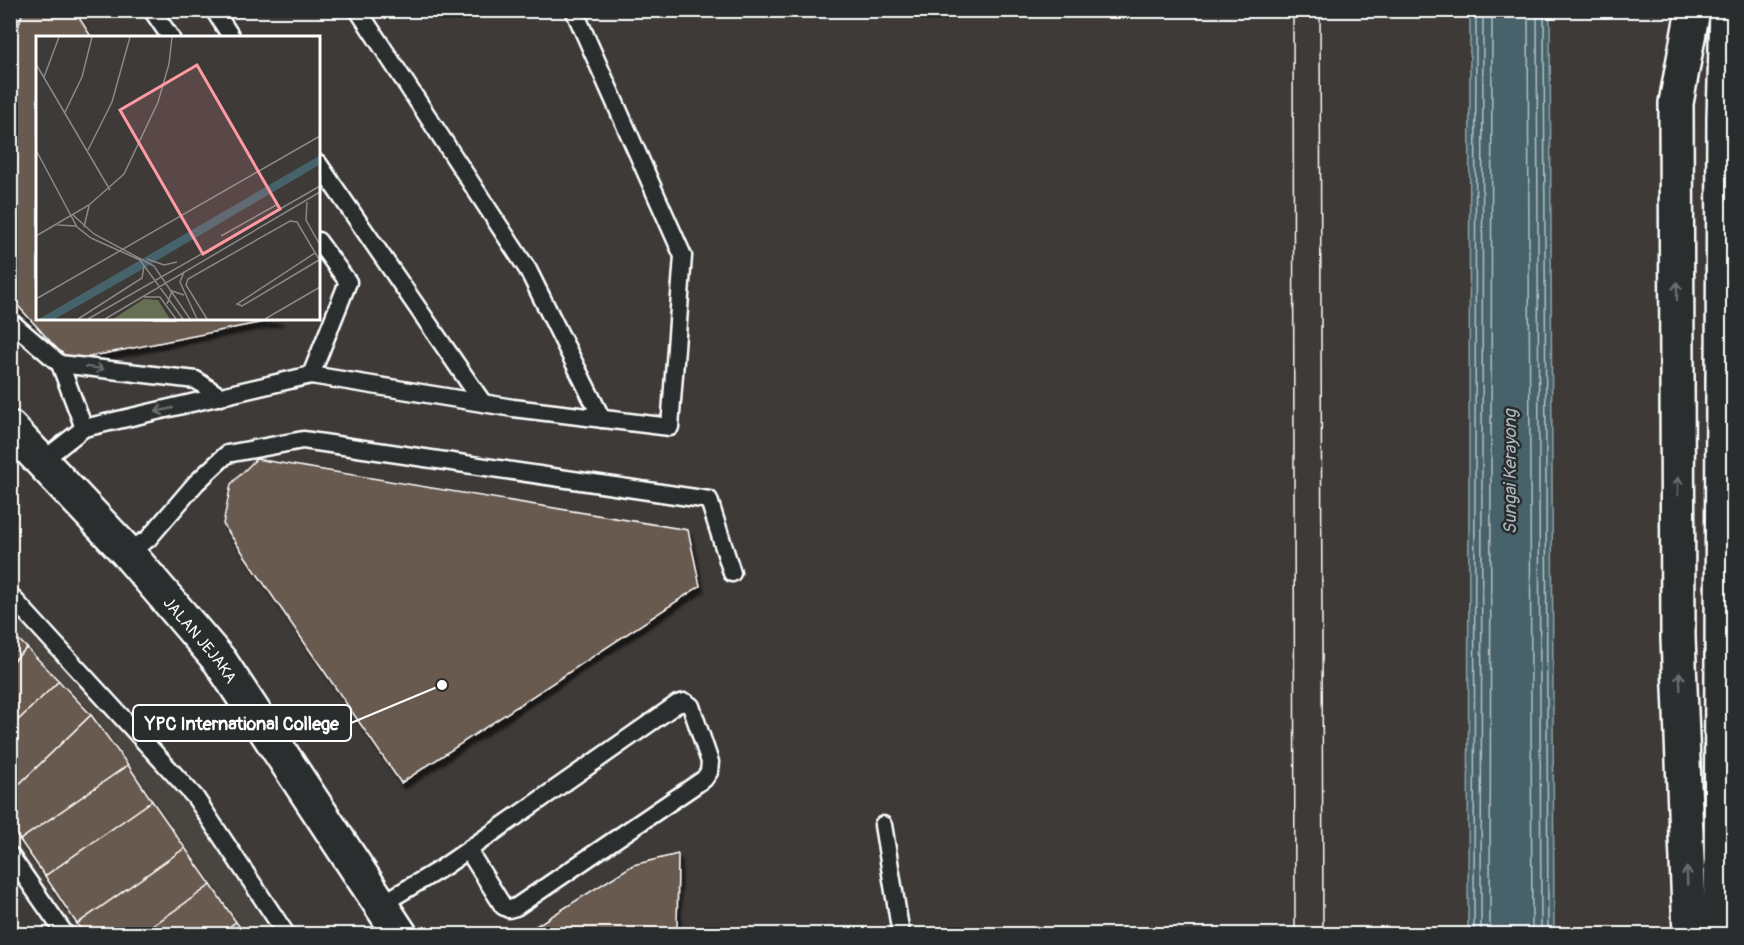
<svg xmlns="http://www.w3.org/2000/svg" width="1744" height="945" viewBox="0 0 1744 945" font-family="Pangolin,sans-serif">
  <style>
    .built { fill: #4a443f }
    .water { fill: #46626a; stroke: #90a1a6; stroke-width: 1.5 }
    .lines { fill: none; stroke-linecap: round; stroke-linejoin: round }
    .shore { stroke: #b5c0c3; stroke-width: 1.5 }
    .building { fill: #695a50; stroke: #fff; stroke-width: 1.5; filter: url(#shadow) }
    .lane-casing { stroke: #fff; stroke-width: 21 }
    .secondary-casing { stroke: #fff; stroke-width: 38 }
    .highway-casing { stroke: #fff; stroke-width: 38 }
    .lane { stroke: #2a2d2e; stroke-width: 16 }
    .secondary { stroke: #2a2d2e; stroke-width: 33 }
    .highway { stroke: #2a2d2e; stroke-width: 33 }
    .tram { stroke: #fff; stroke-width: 1.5 }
    .oneway { stroke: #6a6c6d }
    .labels { text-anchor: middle; stroke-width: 5; stroke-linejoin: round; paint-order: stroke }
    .street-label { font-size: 16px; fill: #fff; stroke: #2a2d2e }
    .water-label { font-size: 18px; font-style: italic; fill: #acb8bc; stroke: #2a2d2e }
    .inset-road { fill: none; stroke: #8b8988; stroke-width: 1.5 }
    .view { fill: #ff9aa2; fill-opacity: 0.15; stroke: #ff9aa2; stroke-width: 3 }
    .inset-edge { fill: none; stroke: #fff; stroke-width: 3 }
    .leader { fill: none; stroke: #fff; stroke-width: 2 }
    .callout-dot { fill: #fff; stroke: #2a2d2e; stroke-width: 2 }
    .callout { fill: #2a2d2e; stroke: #fff; stroke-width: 2 }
    .callout-label { font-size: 18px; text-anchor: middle; font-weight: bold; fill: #fff }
  </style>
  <defs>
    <filter id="shadow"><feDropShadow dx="3.5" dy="6" stdDeviation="1.5" flood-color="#0009"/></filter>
  </defs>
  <rect width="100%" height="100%" fill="#3d3a38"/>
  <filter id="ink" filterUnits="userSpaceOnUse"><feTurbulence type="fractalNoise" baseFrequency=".0167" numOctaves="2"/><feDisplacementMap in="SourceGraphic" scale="12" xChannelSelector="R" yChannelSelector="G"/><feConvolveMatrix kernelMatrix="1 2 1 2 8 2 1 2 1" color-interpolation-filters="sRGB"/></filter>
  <g filter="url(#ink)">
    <path class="built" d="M10 610 187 800 275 934H76L11 840Z"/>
    <path class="water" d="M1470 11H1550L1554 934H1468Z"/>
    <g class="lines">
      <g class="shore">
        <path d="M1528 10 1532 934"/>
        <path d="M1537 10 1541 934"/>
        <path d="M1544 10 1548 934"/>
        <path d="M1474 934 1476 10"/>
        <path d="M1481 934 1483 10"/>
        <path d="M1490 934 1492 10"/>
      </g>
    </g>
    <g class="building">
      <path d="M23 10H74L92 38H38V318H278L279 319 68 361 10 297V57Z"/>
      <path d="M256 459 688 530 700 586 401 783 223 524 231 484Z"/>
      <path d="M10 631 27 648 10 664Z"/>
      <path d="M27 648 59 681 10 728V664Z"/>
      <path d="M59 681 91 715 10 793V728Z"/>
      <path d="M91 715 128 765 20 840 10 827V793Z"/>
      <path d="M128 765 152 801 45 876 20 840Z"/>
      <path d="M152 801 185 848 77 924 45 876Z"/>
      <path d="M185 848 211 885 141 934H84L77 924Z"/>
      <path d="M678 854 677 934H523L633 865Z"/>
      <path d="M211 885 236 922 219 934H141Z"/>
      <path d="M236 922 245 934H219Z"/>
    </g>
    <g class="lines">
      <defs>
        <g id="lane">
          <path d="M152 10 171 38"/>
          <path d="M214 10 232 38"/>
          <path d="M358 10 528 270 602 419"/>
          <path d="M318 163 483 403"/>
          <path d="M318 241 348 282 311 375 513 408 670 427 683 256 574 10"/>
          <path d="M10 321 60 364 196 380 221 397"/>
          <path d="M60 364 84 428"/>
          <path d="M42 461 84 428 311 375"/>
          <path d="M127 552 148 539 196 483 227 454 303 440 709 500 732 573"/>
          <path d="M10 595 195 797 286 934"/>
          <path d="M883 825 901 934"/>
          <path d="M10 855 65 934"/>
          <path d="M380 905 442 868 468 850 677 704 685 702 691 706 710 762 709 772 704 779 516 907 509 909 503 906 468 850"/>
        </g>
        <g id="secondary">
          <path id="s1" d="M10 428 127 552 220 661 400 934"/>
        </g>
        <g id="highway">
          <path d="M1690 934 1678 638 1676 103 1693 10"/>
          <path d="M1721 934 1724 118 1727 10"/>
        </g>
      </defs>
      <use href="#lane" class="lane-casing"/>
      <use href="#secondary" class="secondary-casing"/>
      <use href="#highway" class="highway-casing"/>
      <use href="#lane" class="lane"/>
      <use href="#secondary" class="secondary"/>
      <use href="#highway" class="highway"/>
      <g class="tram">
        <path d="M1293 10 1295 934"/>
        <path d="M1320 10 1323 934"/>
      </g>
    </g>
    <defs><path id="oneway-shaft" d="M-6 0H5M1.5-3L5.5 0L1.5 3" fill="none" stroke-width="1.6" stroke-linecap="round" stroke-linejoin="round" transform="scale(1.5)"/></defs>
    <g class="oneway">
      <use href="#oneway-shaft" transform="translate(1677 291) rotate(-90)"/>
      <use href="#oneway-shaft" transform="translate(95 368) rotate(7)"/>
      <use href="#oneway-shaft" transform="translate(164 410) rotate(167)"/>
      <use href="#oneway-shaft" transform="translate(1678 486) rotate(-90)"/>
      <use href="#oneway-shaft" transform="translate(1680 681) rotate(-92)"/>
      <use href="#oneway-shaft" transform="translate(1687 876) rotate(-92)"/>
    </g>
  </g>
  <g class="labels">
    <g class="street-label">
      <text dy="6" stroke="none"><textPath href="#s1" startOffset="285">JALAN JEJAKA</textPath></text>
    </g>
    <g class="water-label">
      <text transform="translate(1510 472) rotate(-90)" y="6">Sungai Kerayong</text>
    </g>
  </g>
  <g transform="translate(36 36)">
    <rect width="284" height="284" fill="#3d3a38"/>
    <path d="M108 263 122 264 134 283H77Z" fill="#666e53"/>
    <path d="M283 120V129L98 238 19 283H3Z" fill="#46626a"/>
    <path class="inset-road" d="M0 28 74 154M8 41 23 1M29 76 46 41 56 1M0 114 41 191 55 202 104 224 147 283M52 114 76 66 94 1M271 166 270 184 284 209M37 179 58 198 118 230 154 283M21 189 40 190M48 191 53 170M0 200 53 169 88 138 122 66 133 28 136 1M185 200 242 168M279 217 201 268 206 270 283 224M111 223 128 229 141 226M148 236 144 246 161 283M108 261H124L140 283M0 263 284 100M131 268 136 255 148 259M42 283 106 242 108 230M52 283 284 150M69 283 284 156M171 283 150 249 152 243 254 185 261 186 284 225M229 283 284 251"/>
    <path class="view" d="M161 29 244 173 167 218 84 74Z"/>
    <rect width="284" height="284" class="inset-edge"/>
  </g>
  <path class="leader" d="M442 685L351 723"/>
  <circle class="callout-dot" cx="442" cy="685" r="6"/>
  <rect class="callout" x="133" y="705" width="218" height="36" rx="6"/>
  <g class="callout-label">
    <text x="242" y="730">YPC International College</text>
  </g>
  <rect width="1744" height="945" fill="none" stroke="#2a2d2e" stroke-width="36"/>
  <rect x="18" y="18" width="1708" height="909" fill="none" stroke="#fff" stroke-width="2" filter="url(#ink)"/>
</svg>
